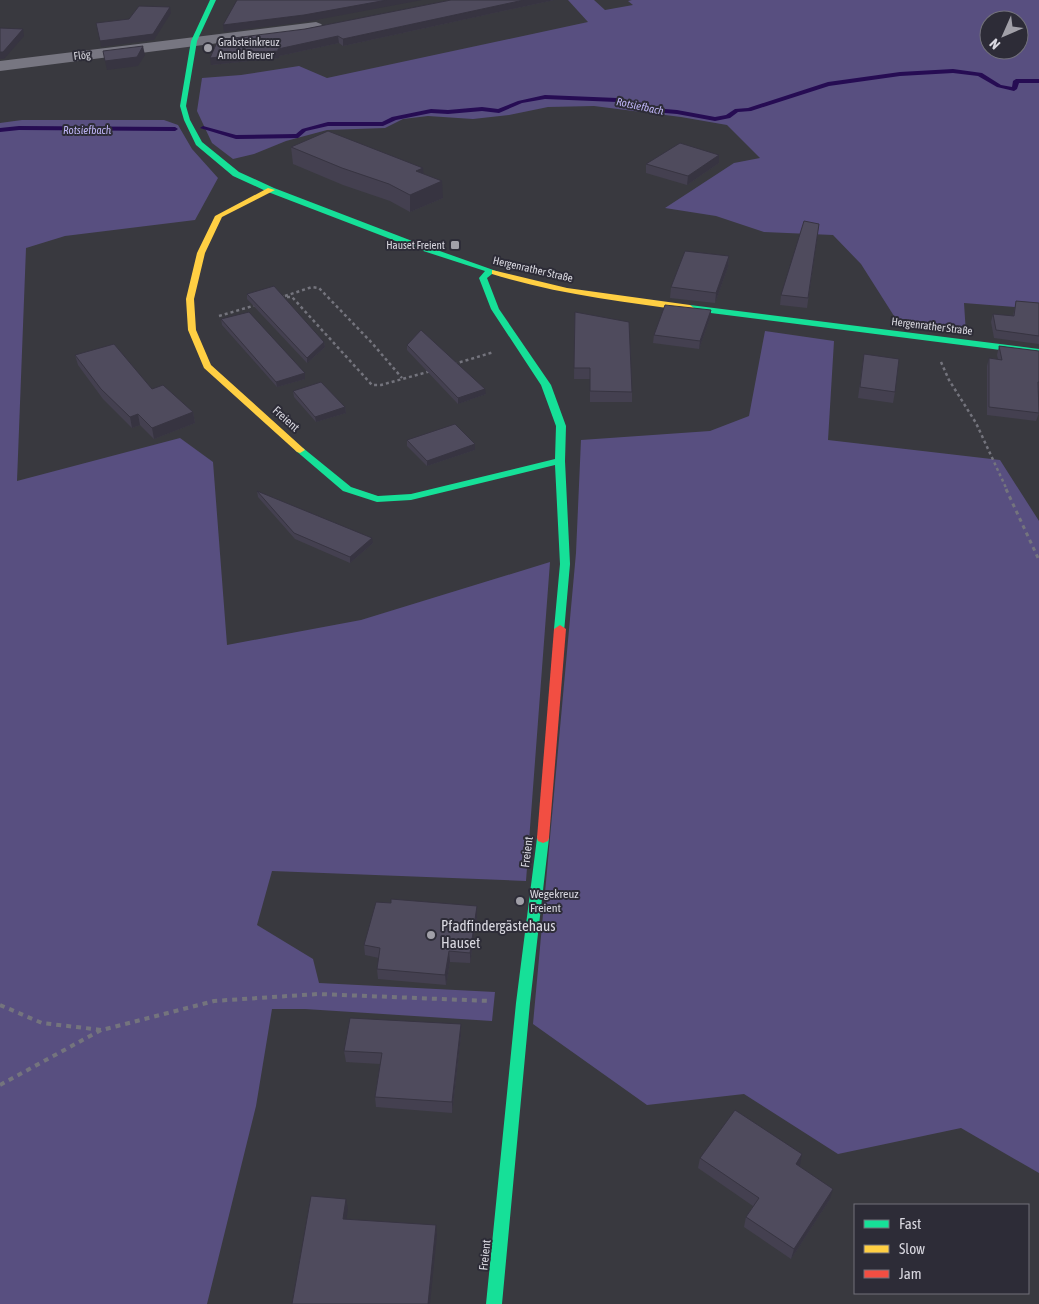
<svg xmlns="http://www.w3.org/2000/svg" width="1039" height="1304" viewBox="0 0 1039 1304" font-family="'Asap Condensed',sans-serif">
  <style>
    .green { fill: #584f80; fill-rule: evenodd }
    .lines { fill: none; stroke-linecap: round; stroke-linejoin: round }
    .stream { fill: #260c53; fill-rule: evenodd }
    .path-far2 { stroke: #74747d; stroke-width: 2.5; stroke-dasharray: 3 3; stroke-linecap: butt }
    .path-far1 { stroke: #74747d; stroke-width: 3; stroke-dasharray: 4 4; stroke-linecap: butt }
    .path { stroke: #74747d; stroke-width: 4; stroke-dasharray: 5 5; stroke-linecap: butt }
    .street { fill: #777681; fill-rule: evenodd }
    .fast { fill: #16e098; fill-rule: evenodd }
    .slow { fill: #ffcf43; fill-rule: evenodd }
    .jam { fill: #f24e42; fill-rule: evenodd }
    .wall { fill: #444050 }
    .shaded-wall { fill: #373441 }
    .building { fill: #4f4b5d; stroke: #373441 }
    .poi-dot { fill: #a1a0a8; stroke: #2d2c37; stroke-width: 2 }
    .labels { text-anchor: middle; stroke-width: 4; stroke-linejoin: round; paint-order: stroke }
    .far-poi-label { font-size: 11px; fill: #d9d8e0; stroke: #2d2c37; text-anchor: start }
    .far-street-label { font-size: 11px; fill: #d9d8e0; stroke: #2d2c37 }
    .far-water-label { font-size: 11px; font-style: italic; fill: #beb4f5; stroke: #2d2c37 }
    .street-label { font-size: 12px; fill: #d9d8e0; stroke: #2d2c37 }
    .poi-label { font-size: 12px; fill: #d9d8e0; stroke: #2d2c37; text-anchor: start }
    .near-poi-label { font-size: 15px; fill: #d9d8e0; stroke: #2d2c37; text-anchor: start }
  </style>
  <rect width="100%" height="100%" fill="#39393f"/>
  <g class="green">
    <path d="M568 0H594L605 10 633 5 628 1 632 0H1039V309L964 303 966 334 901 327 861 264 833 235 764 232 716 216 665 208 734 163 760 158 727 125 681 117 594 106 548 107 509 115 473 119 428 116 403 119 385 128 327 130 286 141 254 154 233 159 212 143 197 111 202 78 241 75 299 66 327 78 588 22ZM989 20H1019V50H989Z"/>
    <path d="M22 120H164L178 125 192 149 218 178 195 220 65 236 26 248 17 481 180 438 213 462 227 645 361 620 550 562 526 881 272 871 257 925 313 959 319 983 495 992 492 1021 305 1009H272L256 1106 207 1304H0V123Z"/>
    <path d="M765 331 834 341 828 440 1000 460 1039 521V1173L961 1128 838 1154 744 1094 647 1105 533 1024 576 553 581 440 710 431 749 416Z"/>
  </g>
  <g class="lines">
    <g class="stream">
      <path d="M953 69 982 73 1001 85 1012 87 1013 81 1016 79H1039V83H1019L1017 89 1014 91 997 87 978 76 953 73 900 76 829 86 751 111 738 112 730 118 715 121 677 114 653 112 617 102 545 99 522 103 499 113 482 111 448 114 431 113 396 120 383 126H328L306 131 298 138 236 139 200 128 203 126 236 135 296 134 302 129 328 122H382L392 117 431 109 448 110 482 107 498 109 518 101 545 95 617 98 653 108 677 110 715 117 726 115 735 109 748 108 828 82 900 72Z"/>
      <path d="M19 126 175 127 178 129 175 131 19 130 0 132V128Z"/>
    </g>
    <g class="path-far2">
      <path d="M285 296 312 287 319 288 372 343 402 378"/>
      <path d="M281 297H292L372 385H381L431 371"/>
      <path d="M219 316 256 305"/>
      <path d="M941 362 949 380 976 423 1007 490"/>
      <path d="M454 364 494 352"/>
    </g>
    <path class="path-far1" d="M1006 489 1039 560"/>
    <g class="path">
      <path d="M0 1005 42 1023 102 1030 214 1001 318 994 490 1001"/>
      <path d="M0 1085 101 1030"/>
    </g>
    <path class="street" d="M316 22 321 24 324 27 321 30 0 71V61Z"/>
    <g class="fast">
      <path d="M210 0H216L197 41 186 106 190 120 202 142 239 172 274 188 420 244 499 272 495 274H492L487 278 499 309 551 385 566 426 565 461 570 564 564 632H556L554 629 560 564 555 465 411 500 377 502 343 491 295 450 300 447 303 448 351 487 378 496 411 494 555 459 556 426 541 385 491 309 479 278 485 271 414 248 268 192 233 176 196 145 184 120 180 106 191 41Z"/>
      <path d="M690 305 1039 349V355L687 310V306Z"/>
      <path d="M543 833 548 835 549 838 530 1003 502 1304H486L516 1003 537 838 538 835Z"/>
    </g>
    <g class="slow">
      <path d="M268 188 275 190 222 217 205 253 194 299 196 330 211 365 303 448 305 450 300 453 297 452 204 368 188 330 186 299 197 253 215 216Z"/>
      <path d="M492 270 567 288 690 305 694 308 690 311C623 302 557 294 492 274Z"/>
    </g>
    <path class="jam" d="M560 625 566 629 549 838 548 841 543 843 538 841 537 838 554 629Z"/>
  </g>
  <g class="wall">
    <path d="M451 0H554L343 46 339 43 279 56V58L211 65 305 29Z"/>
    <path d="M291 147 424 174 443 198 410 212 390 201 343 185 293 164Z"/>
    <path d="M719 163 687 185 646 173V164Z"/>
    <path d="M819 224 807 308 780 305 781 295Z"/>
    <path d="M729 256 728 267 715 303 670 298 671 287Z"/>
    <path d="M247 294 324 342 325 347 307 363 247 299Z"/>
    <path d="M1016 301 1039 303V344L994 338 991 322 993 314 1013 316Z"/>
    <path d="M711 310 710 318 699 349 653 343 654 335Z"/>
    <path d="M575 312 632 392V402H590V379H574Z"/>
    <path d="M221 319 305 379 277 387 222 325Z"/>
    <path d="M407 345 486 394 458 404 407 350Z"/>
    <path d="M999 346 1039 351V391H1038L1039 413 1036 421 987 415V366L989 358 998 359 997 355Z"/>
    <path d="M864 354 895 392 893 403 858 398Z"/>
    <path d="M75 355 152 389 193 412 195 423 154 439 140 425 132 428 103 399 78 365Z"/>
    <path d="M293 391 345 407 346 413 316 422 294 397Z"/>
    <path d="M407 440 475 444V450L427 466 407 446Z"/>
    <path d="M257 491 373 543 350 563 295 539 258 497Z"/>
    <path d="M477 917 470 963 450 962 446 985 378 979 377 969 379 958 365 955 364 945Z"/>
    <path d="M461 1035 452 1113 376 1107 375 1097 380 1064 346 1062 344 1051Z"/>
    <path d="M700 1158 800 1165 798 1166 830 1199 791 1259 744 1227 746 1217 753 1206 698 1168Z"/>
  </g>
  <g class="shaded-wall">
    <path d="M387 0H422L305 22 224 32 223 25Z"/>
    <path d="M524 0H554L343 46V39Z"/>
    <path d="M170 7 171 13 154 40 101 47 100 41Z"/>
    <path d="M23 29 24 36 4 59H0V52Z"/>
    <path d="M338 36 339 43 279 56V58L211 65 210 58 278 49Z"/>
    <path d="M143 46 145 55 138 66 107 70 105 61Z"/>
    <path d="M719 155V163L687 185 688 176Z"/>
    <path d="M423 168 424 184 416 171Z"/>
    <path d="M442 181 443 198 410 212V195Z"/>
    <path d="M729 256 728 267 715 303 716 293Z"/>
    <path d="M711 310 710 318 699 349 700 341Z"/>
    <path d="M324 342 325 347 307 363V358Z"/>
    <path d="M305 373V379L277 387 276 382Z"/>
    <path d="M485 389 486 394 458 404V398Z"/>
    <path d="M345 407 346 413 316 422 315 417Z"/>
    <path d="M193 412 195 423 154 439 152 428Z"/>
    <path d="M138 414 140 425 132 428 130 417Z"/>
    <path d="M475 444V450L427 466V461Z"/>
    <path d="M372 538 373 543 350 563V557Z"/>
    <path d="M477 906V917L470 963V953Z"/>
    <path d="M449 951 450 962 446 985 445 975Z"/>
    <path d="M461 1024V1035L452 1113V1102Z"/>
    <path d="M802 1154 800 1165 793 1175 796 1164Z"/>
    <path d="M833 1189 830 1199 791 1259 794 1249Z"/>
    <path d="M346 1199 348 1209 345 1229 343 1219Z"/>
    <path d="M436 1225 437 1235 430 1304H428Z"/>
  </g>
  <g class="building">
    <path d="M237 0H387L304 15 223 25Z"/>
    <path d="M451 0H524L343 39 338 36 278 49V51L210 58 218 40 305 29Z"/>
    <path d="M139 6 170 7 153 34 100 41 96 23 129 19Z"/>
    <path d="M0 28 23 29 3 52H0Z"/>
    <path d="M143 46 137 57 105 61 103 51Z"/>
    <path d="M328 131 423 168 416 171 442 181 410 195 389 184 342 168 291 147Z"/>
    <path d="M680 143 719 155 688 176 646 164Z"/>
    <path d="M804 221 819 224 808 298 781 295Z"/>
    <path d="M685 251 729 256 716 293 671 287Z"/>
    <path d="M274 286 324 342 307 358 247 294Z"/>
    <path d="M1016 301 1039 303V336L996 330 993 314 1014 316Z"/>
    <path d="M665 305 711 310 700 341 654 335Z"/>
    <path d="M249 312 305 373 276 382 221 319Z"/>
    <path d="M575 312 629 322 632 392 590 391V368H574Z"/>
    <path d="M421 330 485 389 458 398 407 345Z"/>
    <path d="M114 344 152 389 163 385 193 412 152 428 138 414 130 417 101 389 75 355Z"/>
    <path d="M999 346 1039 351V382H1038L1039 413 989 407V358L1002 360Z"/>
    <path d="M864 354 899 359 895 392 860 387Z"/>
    <path d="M321 382 345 407 315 417 293 391Z"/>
    <path d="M455 424 475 444 427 461 407 440Z"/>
    <path d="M257 491 372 538 350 557 294 533Z"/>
    <path d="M391 899 477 906 470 953 449 951 445 975 377 969 380 948 364 945 376 902 391 903Z"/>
    <path d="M350 1018 461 1024 452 1102 375 1097 382 1053 344 1051Z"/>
    <path d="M735 1110 802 1154 796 1164 833 1189 794 1249 746 1217 759 1198 700 1158Z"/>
    <path d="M311 1196 346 1199 343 1219 436 1225 428 1304H292Z"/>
  </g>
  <g class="poi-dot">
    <circle cx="208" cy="48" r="5"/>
    <rect x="450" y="240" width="10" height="10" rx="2.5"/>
    <circle cx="520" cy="901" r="5"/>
    <circle cx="431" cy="935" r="5"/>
  </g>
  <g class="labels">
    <g class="far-poi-label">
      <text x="218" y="46">Grabsteinkreuz<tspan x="218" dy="13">Arnold Breuer</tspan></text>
      <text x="445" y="249" text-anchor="end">Hauset Freient</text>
    </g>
    <g class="far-street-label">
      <text transform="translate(82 55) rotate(-7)" y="4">Flög</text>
      <text transform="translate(533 269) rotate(13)" y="4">Hergenrather Straße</text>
      <text transform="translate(932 326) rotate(7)" y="4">Hergenrather Straße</text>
    </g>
    <g class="far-water-label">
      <text transform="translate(640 106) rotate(12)" y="4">Rotsiefbach</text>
      <text x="87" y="134">Rotsiefbach</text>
    </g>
    <g class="street-label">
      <text transform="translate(286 419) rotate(42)" y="4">Freient</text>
      <text transform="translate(527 852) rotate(-83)" y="4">Freient</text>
      <text transform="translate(485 1255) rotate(-84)" y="4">Freient</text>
    </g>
    <g class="poi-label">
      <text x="530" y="898">Wegekreuz<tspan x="530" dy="14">Freient</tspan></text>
    </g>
    <g class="near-poi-label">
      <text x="441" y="931">Pfadfindergästehaus<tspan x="441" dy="17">Hauset</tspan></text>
    </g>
  </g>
  <rect x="854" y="1204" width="175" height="90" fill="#2d2c37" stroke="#72717b"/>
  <rect x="864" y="1220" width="25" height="8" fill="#16e098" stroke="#72717b"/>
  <text x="899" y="1229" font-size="15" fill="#d9d8e0">Fast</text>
  <rect x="864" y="1245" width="25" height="8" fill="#ffcf43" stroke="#72717b"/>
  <text x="899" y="1254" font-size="15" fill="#d9d8e0">Slow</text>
  <rect x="864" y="1270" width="25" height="8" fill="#f24e42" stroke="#72717b"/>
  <text x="899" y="1279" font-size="15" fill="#d9d8e0">Jam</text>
  <g transform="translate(1004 35) rotate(225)"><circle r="24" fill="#2d2c37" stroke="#72717b"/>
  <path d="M0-4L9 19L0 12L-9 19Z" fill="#a1a0a8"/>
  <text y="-8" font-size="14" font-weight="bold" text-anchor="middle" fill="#d9d8e0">N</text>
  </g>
</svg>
